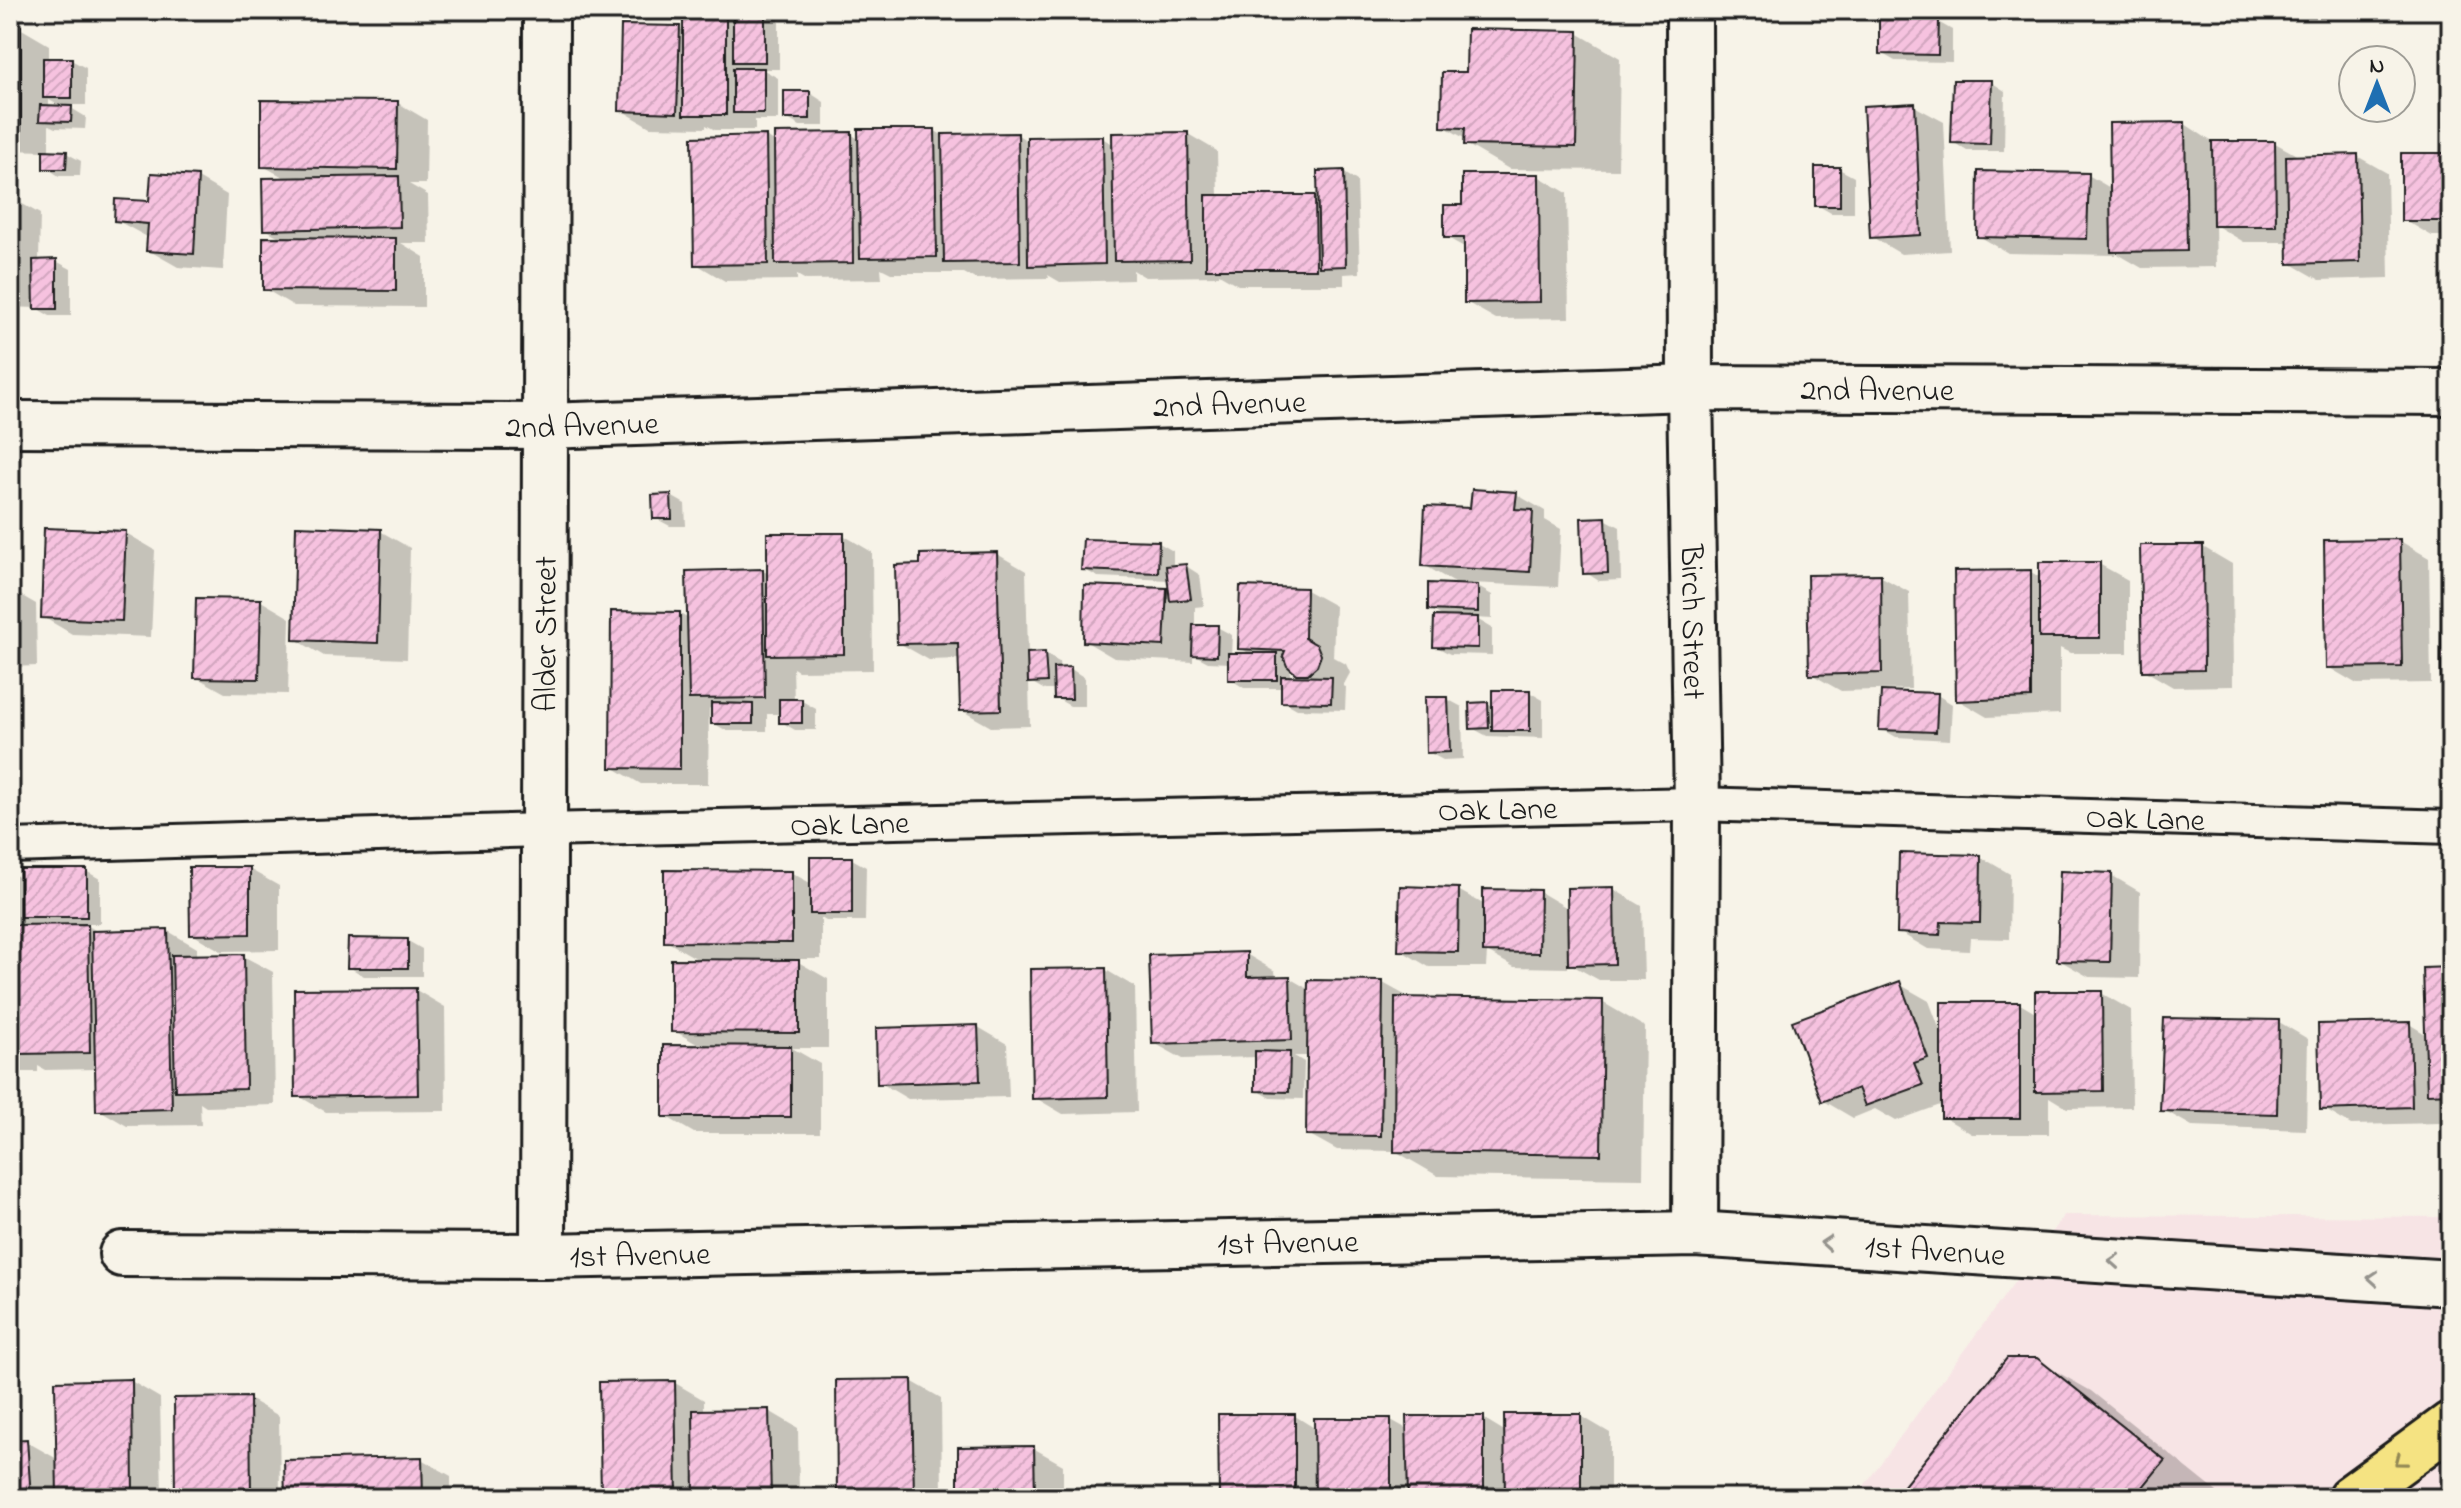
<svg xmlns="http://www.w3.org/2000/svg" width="2461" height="1508" viewBox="0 0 2461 1508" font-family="'Indie Flower',sans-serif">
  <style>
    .built { fill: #f7e4e5 }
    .shadow { fill: #0003; fill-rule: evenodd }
    .building { fill: url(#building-hatch); stroke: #1c1c1c; stroke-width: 2 }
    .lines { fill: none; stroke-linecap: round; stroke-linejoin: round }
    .service-casing { stroke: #1c1c1c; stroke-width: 38 }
    .minor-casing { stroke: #1c1c1c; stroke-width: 50 }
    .primary-casing { stroke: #1c1c1c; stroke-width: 50 }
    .service { stroke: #f7f3e8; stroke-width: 32 }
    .minor { stroke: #f7f3e8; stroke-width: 44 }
    .primary { stroke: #f5e382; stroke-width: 44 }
    .oneway { stroke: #94928c }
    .oneway2 { stroke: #938954 }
    .labels { text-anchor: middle; stroke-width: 8; stroke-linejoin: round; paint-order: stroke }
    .street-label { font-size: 32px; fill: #1c1c1c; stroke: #f7f3e8 }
  </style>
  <defs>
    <pattern id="building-hatch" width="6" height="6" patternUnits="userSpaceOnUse" patternTransform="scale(2)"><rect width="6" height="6" fill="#f6c2df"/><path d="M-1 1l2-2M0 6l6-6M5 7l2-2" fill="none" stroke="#d2a6bf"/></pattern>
  </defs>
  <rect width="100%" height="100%" fill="#f7f3e8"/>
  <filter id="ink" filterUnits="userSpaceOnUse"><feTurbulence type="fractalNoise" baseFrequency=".0125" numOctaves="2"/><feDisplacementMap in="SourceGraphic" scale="16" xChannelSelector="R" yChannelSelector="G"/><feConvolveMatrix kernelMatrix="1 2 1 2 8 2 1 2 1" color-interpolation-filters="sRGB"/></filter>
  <g filter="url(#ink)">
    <path class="built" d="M2064 1215 2451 1217V1498H1855Z"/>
    <g class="shadow">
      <path d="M685 10H727L735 15V10H765L779 18V69H762L778 78V120H755V130H715L706 125V128L650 127 621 110 679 28 685 32Z"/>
      <path d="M1938 22 1952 30V62L1895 61 1881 53Z"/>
      <path d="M10 28H20L49 45V60H71L86 68V105H66L86 117 85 129 55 128 49 125V152L66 153 81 161 80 176H59L45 167V151L10 150ZM49 100 64 108H49Z"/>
      <path d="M1577 33 1620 58 1618 170 1509 169 1466 144V139L1443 126 1468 74Z"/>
      <path d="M1991 82 2005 91 2004 151H1967L1953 142Z"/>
      <path d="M810 93 824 102V126H800L786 118Z"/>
      <path d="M398 103 427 120 426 184H409L428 195 429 243H401L424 257V307L294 306 265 289 283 239 265 229 287 179 263 166Z"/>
      <path d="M1914 106 1944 122 1950 251 1901 254 1872 237Z"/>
      <path d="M2185 124 2214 143H2275L2300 157 2357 156 2387 173 2389 278 2320 280 2290 263V242H2244L2215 225 2216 267 2142 268 2116 253V255L2008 253 1979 236 2088 175 2112 189Z"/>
      <path d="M935 131 944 136 1018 135 1029 142 1102 138 1114 145 1188 134 1217 151 1218 197H1314L1319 199 1343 172 1357 181 1360 273 1344 274V285H1238L1219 274V276L1145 277 1133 270V280L1060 282 1048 275 1049 278 975 279 964 273H891L881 268 882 279 806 280 797 275V280L725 281 696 264 766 137 776 143 851 134 860 140Z"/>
      <path d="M2451 155V236H2432L2403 219Z"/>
      <path d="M1839 169 1854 177V213H1831L1817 205Z"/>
      <path d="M1538 176 1567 193 1569 318 1496 319 1466 302V248L1446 237 1464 207Z"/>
      <path d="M198 178 227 195 223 270 178 267 148 250 149 238 116 220Z"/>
      <path d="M10 197 40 214 39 261H56L71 269V316H50L36 308 10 307Z"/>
      <path d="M1516 494 1545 511V520L1561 529 1558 587 1471 583 1492 595V619L1475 618 1492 628V655L1450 654 1435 646 1447 619 1430 609 1460 586 1424 565 1472 510Z"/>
      <path d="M671 496 685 504 686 526H670L655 518Z"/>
      <path d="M1605 519 1620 527 1621 580 1599 581 1585 572Z"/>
      <path d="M380 531 410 548 407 659 324 656 295 639Z"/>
      <path d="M126 533 155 550 151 637 72 634 43 617Z"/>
      <path d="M843 535 872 552 873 670 798 671 793 668 794 701H802L816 709V730H795L781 722V714H767V731H727L713 723V710L709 708 708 784H641L612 767 680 614 689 619 763 571 769 574Z"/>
      <path d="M2400 541 2429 558 2431 683 2357 684 2328 667Z"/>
      <path d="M1159 543 1173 551V568L1186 566 1200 575 1204 606 1195 607V627H1217L1232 635 1231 655H1252L1240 648 1306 590 1335 606 1333 657 1346 664 1350 673 1343 686 1346 687 1345 710 1297 709 1283 701V688H1244L1230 679V663L1208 662 1193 654V662L1114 658 1085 641 1166 590 1171 593 1170 580 1098 577 1083 569ZM1290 667 1297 672 1308 678H1290Z"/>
      <path d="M2203 547 2232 564 2233 686 2173 687 2144 670Z"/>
      <path d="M997 554 1026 571 1028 655 1045 654 1059 662 1060 670 1071 669 1085 678V706H1070L1056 698V690H1045L1029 681 1030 726 991 727 961 710 960 659 929 660 899 643Z"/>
      <path d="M2099 564 2128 580V653H2070L2060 648V714L1987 717 1958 700 2031 572 2041 578Z"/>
      <path d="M1880 576 1909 592 1911 689 1841 691 1811 674Z"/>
      <path d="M10 589 36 604 37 666 10 667Z"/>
      <path d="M198 600 261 601 290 618 288 694 225 693 196 677Z"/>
      <path d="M1883 690V693L1937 695 1952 704 1950 740 1896 737 1882 729Z"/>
      <path d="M1529 692 1543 700V738L1487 736 1472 728 1488 704 1494 708Z"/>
      <path d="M1447 699 1462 707 1463 759 1443 760 1428 752Z"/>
      <path d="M1981 857 2010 874 2009 939 1970 938 1969 951 1928 949 1899 932Z"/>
      <path d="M852 859 866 867 865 921H826L821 918V959H793L828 979V1048H792L820 1064V1133H694L665 1116 702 1047 673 1030 701 961 666 941 792 873 812 884Z"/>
      <path d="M249 869 279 886V950L221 951 192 934Z"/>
      <path d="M86 871 100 879V924H85L100 933 168 931 197 948V956H243L273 972 275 1105 206 1107 200 1103 201 1125 127 1126 98 1109 97 1069 45 1070 38 1066V1072H10V872L22 879Z"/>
      <path d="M2111 875 2140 892 2139 978 2089 977 2059 960Z"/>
      <path d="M1613 889 1642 906 1644 980H1599L1568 963V968L1514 967 1487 952 1486 967H1429L1400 950 1458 890 1485 905 1540 892 1569 909Z"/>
      <path d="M408 941 422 949V976H364L349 967Z"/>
      <path d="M1246 954 1275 971 1276 978H1289L1310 990 1383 983 1412 999 1602 1002 1645 1027 1643 1179 1438 1176 1395 1151 1337 1150 1308 1134 1309 1056H1294L1304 1062 1303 1099 1271 1098 1257 1090V1057L1183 1059 1154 1043Z"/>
      <path d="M2451 969V1105L2440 1099V1123L2351 1125 2322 1108 2409 1024 2427 1035Z"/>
      <path d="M1106 970 1135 987 1137 1112 1063 1114 1034 1097Z"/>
      <path d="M1899 984 1929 1001 1943 1038 2020 1004 2037 1014 2101 993 2131 1010 2132 1107 2067 1108 2049 1097V1134H1972L1943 1117V1104L1896 1121 1875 1109 1853 1118 1824 1101Z"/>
      <path d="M416 990 445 1007 446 1111 326 1112 297 1095Z"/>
      <path d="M2279 1022 2308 1039 2306 1130 2192 1126 2162 1109Z"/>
      <path d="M978 1027 1007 1044 1009 1097 908 1099 879 1082Z"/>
      <path d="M2036 1360 2091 1391 2217 1492 2212 1498H1896Z"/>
      <path d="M131 1381 160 1398 162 1498H10V1443L27 1442 59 1460Z"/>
      <path d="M911 1381 941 1398 942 1498H839Z"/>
      <path d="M675 1383 704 1400V1412L769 1411 798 1428 799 1498H603Z"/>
      <path d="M249 1399 279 1416 280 1498H177Z"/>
      <path d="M1295 1416 1316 1429 1391 1420 1409 1430 1483 1418 1506 1432 1581 1416 1610 1433V1498H1221Z"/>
      <path d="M1033 1448 1063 1465V1498H960Z"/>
      <path d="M421 1459 451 1476V1498H287Z"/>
    </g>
    <g class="building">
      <rect x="683" y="10" width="43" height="105"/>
      <rect x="733" y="10" width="32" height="52"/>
      <path d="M1879 18 1939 20 1938 55 1879 54Z"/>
      <path d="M621 25 680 26 677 113 619 111Z"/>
      <rect x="10" y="26" width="11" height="109"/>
      <path d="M1467 29 1578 31 1576 147 1464 145 1465 128 1441 127 1442 72H1466Z"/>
      <rect x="43" y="58" width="29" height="40"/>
      <rect x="733" y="68" width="31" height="45"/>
      <path d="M1953 80H1992L1990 144 1951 143Z"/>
      <rect x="784" y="91" width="26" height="28"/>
      <path d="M261 100 398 101 397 169 261 167Z"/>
      <path d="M1915 103 1921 235 1870 238 1863 106Z"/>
      <path d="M40 105 72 106 71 122 39 121Z"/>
      <path d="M2185 122 2187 251 2111 252 2109 123Z"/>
      <path d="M858 129H935L937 257 860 258Z"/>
      <path d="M852 132 853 263 775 264 774 133Z"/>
      <path d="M1188 132 1190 260 1114 261 1112 133Z"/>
      <path d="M1018 133 1020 262 944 263 942 134Z"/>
      <path d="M766 135 768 264 694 265 692 137Z"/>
      <path d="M1103 136 1105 264 1028 266 1027 137Z"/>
      <path d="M2212 141H2275L2276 226H2213Z"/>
      <path d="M43 150 67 151 66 169H43Z"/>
      <rect x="2401" y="153" width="50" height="68"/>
      <path d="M2358 154 2360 262 2288 264 2286 156Z"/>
      <rect x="1815" y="167" width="25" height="39"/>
      <path d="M1344 170 1346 266 1319 267 1317 171Z"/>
      <path d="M1978 171 2089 173 2087 239 1977 237Z"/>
      <path d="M151 173 198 176 194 254 146 251 148 224 114 221 115 199 149 201Z"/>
      <path d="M1462 174H1539L1540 302 1464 303V238H1444V205H1462Z"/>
      <path d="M399 176 400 227 263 230 262 178Z"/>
      <path d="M1206 195H1315L1316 269H1206Z"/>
      <path d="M263 237 396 238V291L263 290Z"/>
      <path d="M57 259V309H34L33 260Z"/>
      <path d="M1472 489 1517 492 1515 509 1533 510 1530 572 1422 566 1425 506 1470 508Z"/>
      <path d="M671 494 672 519H653L652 495Z"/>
      <path d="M1606 517 1608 573 1583 574 1581 518Z"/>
      <path d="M296 526 381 529 378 643 293 640Z"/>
      <path d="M44 528 126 531 122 621 41 618Z"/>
      <path d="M767 533H844V654L767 655Z"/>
      <path d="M1083 539 1159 541 1158 573 1081 570Z"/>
      <path d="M2400 539 2402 667 2326 668 2324 540Z"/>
      <path d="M2140 545H2203L2204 670 2142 671Z"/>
      <path d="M997 552 1001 710 960 711 958 643 897 644 895 565 920 564V554Z"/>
      <rect x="2039" y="562" width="61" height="76"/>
      <path d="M1186 564 1191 599 1170 601 1166 566Z"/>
      <path d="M763 569 765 698 689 699 686 571Z"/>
      <path d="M2031 570V698L1956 701 1954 571Z"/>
      <path d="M1881 574 1882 673 1809 675 1807 575Z"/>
      <path d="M1428 583 1478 585V612L1428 610Z"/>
      <path d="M1084 585 1167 588 1164 646 1083 642Z"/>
      <path d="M1240 586 1306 588 1305 638 1317 645 1321 655 1317 666 1308 674H1296L1287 666 1283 656 1285 651 1238 649Z"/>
      <path d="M2442 597H2451V688H2441Z"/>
      <path d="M196 598 261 599 259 679 194 678Z"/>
      <path d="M611 611 680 612V769L610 768Z"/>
      <path d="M1434 616 1478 617V648L1433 647Z"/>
      <path d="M1193 625H1218L1217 656 1192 655Z"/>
      <path d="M1045 652 1047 682 1028 683 1027 653Z"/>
      <rect x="1228" y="653" width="49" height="27"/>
      <path d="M1071 667 1072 699H1054L1053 668Z"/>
      <path d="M1281 676 1332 677 1331 703 1281 702Z"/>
      <rect x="1492" y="690" width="38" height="41"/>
      <path d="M1881 691 1938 693 1936 732 1879 730Z"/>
      <path d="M1425 697H1448L1450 752 1426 753Z"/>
      <rect x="779" y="699" width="23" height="24"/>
      <path d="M1488 702 1489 728 1470 729 1469 703Z"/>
      <path d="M711 703 753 704V724H711Z"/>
      <path d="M1899 853 1981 855 1980 923 1941 922 1940 935 1897 933Z"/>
      <rect x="810" y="857" width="42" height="57"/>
      <path d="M189 867H250V934L190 935Z"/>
      <rect x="20" y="869" width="67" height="48"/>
      <path d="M664 870 792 871V943L664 942Z"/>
      <path d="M2060 871 2112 873 2110 962 2057 961Z"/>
      <path d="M1400 886 1459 888 1458 952 1398 951Z"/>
      <path d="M1614 887 1615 964 1568 965 1567 888Z"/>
      <path d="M1483 889 1540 890 1539 953 1483 952Z"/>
      <path d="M88 924 90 1053 14 1054 12 925Z"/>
      <path d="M168 929 172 1109 96 1111 92 931Z"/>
      <path d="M348 938 408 939V968H347Z"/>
      <path d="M1247 952V977L1290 976 1292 1040 1152 1044 1149 955Z"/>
      <path d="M244 954 246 1089 175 1091 172 955Z"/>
      <path d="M671 959 799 960V1033L671 1032Z"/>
      <path d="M2451 967V1093L2427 1094 2423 968Z"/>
      <path d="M1106 968 1108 1097 1032 1099 1030 969Z"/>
      <path d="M1308 980 1383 981 1381 1136 1306 1135Z"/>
      <path d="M1900 981 1928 1058 1914 1063 1923 1085 1865 1106 1858 1088 1822 1102 1792 1021Z"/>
      <path d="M416 988 418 1095 295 1097 294 989Z"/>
      <path d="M2035 991H2102L2103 1091 2035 1092Z"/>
      <path d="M1395 997 1603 1000 1601 1155 1394 1152Z"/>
      <rect x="1941" y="1002" width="79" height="116"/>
      <path d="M2164 1018 2279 1020 2277 1114 2160 1111Z"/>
      <path d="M2410 1022 2412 1107 2320 1110 2318 1024Z"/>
      <path d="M978 1025 980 1081 877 1084 876 1028Z"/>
      <path d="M663 1045 791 1046V1117H663Z"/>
      <path d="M1255 1051 1290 1052 1289 1092 1255 1091Z"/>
      <path d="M2007 1358H2037L2165 1460 2134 1498H1894Z"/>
      <path d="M132 1379 133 1498H57L55 1381Z"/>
      <path d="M912 1379 914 1498H837L836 1380Z"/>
      <path d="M675 1381 677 1498H601L599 1382Z"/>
      <path d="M250 1397 251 1498H175L174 1398Z"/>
      <path d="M769 1409 771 1498H694L693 1410Z"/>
      <path d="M1218 1414H1295V1498H1219Z"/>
      <path d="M1504 1414H1581V1498H1505Z"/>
      <path d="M1406 1416H1484V1498H1408Z"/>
      <path d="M1314 1418H1391V1498H1315Z"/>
      <path d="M27 1439 31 1498H10V1440Z"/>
      <path d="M1034 1446 1035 1498H958V1447Z"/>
      <path d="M422 1457 423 1498H285L284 1460Z"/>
    </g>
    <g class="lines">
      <defs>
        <g id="service">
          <path id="s1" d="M10 846 543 830 1697 804 2451 827"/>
        </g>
        <g id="minor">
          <path id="s2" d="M1689 10 1690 388 1697 804 1695 1234"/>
          <path id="s3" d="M10 424 544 426 1690 388 2451 392"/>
          <path id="s4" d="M122 1254 543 1256 1695 1234 2451 1283"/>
          <path id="s5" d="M543 1256 546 10"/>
        </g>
        <path id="primary" d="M2350 1498 2451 1424"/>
      </defs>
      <use href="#service" class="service-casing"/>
      <use href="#minor" class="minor-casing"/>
      <use href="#primary" class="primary-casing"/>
      <use href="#service" class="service"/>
      <use href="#minor" class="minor"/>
      <use href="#primary" class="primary"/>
    </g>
    <defs><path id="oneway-chevron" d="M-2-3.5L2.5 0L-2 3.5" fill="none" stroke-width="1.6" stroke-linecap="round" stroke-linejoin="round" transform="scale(2)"/></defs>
    <g class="oneway">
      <use href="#oneway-chevron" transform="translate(1826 1243) rotate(-176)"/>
      <use href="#oneway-chevron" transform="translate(2114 1261) rotate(-176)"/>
      <use href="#oneway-chevron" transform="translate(2373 1278) rotate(-176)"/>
    </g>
    <use class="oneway2" href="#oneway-chevron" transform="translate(2400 1461) rotate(143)"/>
  </g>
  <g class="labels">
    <g class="street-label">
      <text dy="11" stroke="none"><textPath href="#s3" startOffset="1868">2nd Avenue</textPath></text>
      <text dy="11" stroke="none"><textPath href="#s3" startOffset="1220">2nd Avenue</textPath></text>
      <text dy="11" stroke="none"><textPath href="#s3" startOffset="572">2nd Avenue</textPath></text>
      <text dy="11" stroke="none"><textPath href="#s2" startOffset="612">Birch Street</textPath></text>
      <text dy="11" stroke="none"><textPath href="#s5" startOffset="622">Alder Street</textPath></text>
      <text dy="11" stroke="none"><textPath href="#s1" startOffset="1488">Oak Lane</textPath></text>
      <text dy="11" stroke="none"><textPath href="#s1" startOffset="2136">Oak Lane</textPath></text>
      <text dy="11" stroke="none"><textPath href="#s1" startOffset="840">Oak Lane</textPath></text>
      <text dy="11" stroke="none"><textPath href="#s4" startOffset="1166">1st Avenue</textPath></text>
      <text dy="11" stroke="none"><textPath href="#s4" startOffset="1814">1st Avenue</textPath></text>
      <text dy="11" stroke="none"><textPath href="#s4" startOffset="518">1st Avenue</textPath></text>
    </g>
  </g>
  <rect width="2461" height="1508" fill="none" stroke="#f7f3e8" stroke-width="40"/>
  <rect x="20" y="20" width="2421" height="1468" fill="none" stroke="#1c1c1c" stroke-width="3" filter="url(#ink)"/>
  <g transform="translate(2377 84)"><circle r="38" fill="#f7f3e8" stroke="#9f9d96" stroke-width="2"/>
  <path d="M0-6L14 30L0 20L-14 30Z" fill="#1f6fb2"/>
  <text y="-12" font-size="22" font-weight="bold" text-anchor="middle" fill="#1c1c1c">N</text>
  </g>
</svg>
